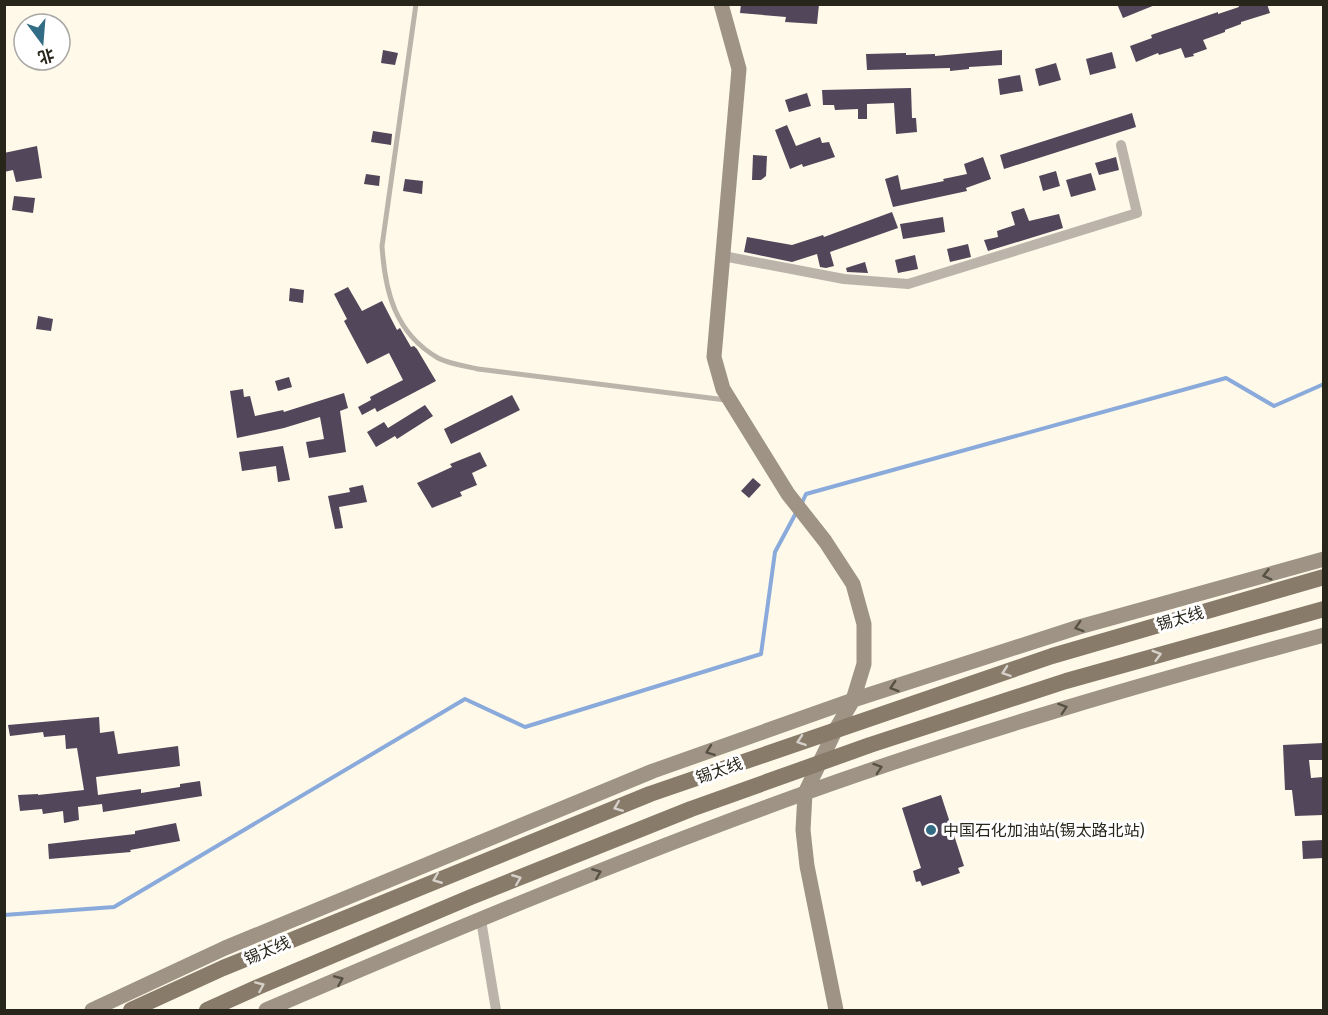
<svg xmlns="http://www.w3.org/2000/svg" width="1328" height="1015" viewBox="0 0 1328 1015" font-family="'Fira Sans Condensed','Noto Sans SC',sans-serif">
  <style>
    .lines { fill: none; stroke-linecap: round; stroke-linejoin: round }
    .stream { stroke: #89aadb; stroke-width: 4 }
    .building { fill: #51465a }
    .lane { stroke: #bcb4aa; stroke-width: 5 }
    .street { stroke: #bcb4aa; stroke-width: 10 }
    .secondary { stroke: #9e9384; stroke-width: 15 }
    .primary { stroke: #887b69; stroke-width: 16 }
    .oneway { stroke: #575145 }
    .oneway2 { stroke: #d5d1ca }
    .poi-dot { fill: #326c85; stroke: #fff; stroke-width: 2 }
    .labels { text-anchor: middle; stroke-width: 6; stroke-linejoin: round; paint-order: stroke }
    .street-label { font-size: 16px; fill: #28251b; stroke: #fff }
    .poi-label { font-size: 16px; fill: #28251b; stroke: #fff; text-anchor: start }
  </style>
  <rect width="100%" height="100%" fill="#fef9e9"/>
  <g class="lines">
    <g class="stream">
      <path d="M801 505 806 494 1226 378 1274 406 1324 384"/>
      <path d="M4 915 114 907 465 699 525 727 761 654 775 552 797 511"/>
    </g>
  </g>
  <g class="building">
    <path d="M741 4H819L817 24 785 22 786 17 740 13Z"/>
    <path d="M1117 4H1155V5L1123 18Z"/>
    <path d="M1238 4H1267L1270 13 1241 22V24L1225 30V32L1203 40 1207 49 1193 54 1194 56 1185 58 1181 48 1159 55 1158 53 1136 62 1130 46 1152 38 1151 35 1218 12V14L1239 7Z"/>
    <path d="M383 50 398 53 395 65 381 63Z"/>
    <path d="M1002 50V65L969 67V69L950 71V68L867 70 866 54 906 53V55L935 54V56Z"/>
    <path d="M1112 52 1116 68 1090 75 1086 59Z"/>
    <path d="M1056 63 1061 80 1039 86 1035 69Z"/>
    <path d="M1020 75 1023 91 1000 95 998 79Z"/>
    <path d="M911 88 912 118H916L917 132 896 134 894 103 867 104V119H858V109L835 110 834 105H823L822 90Z"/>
    <path d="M807 93 811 106 789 112 785 100Z"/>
    <path d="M1132 113 1136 127 1004 169 1000 155Z"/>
    <path d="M787 125 796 146 820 137 822 143 829 142 835 157 803 167 802 164 790 169 775 130Z"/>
    <path d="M373 131 392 134 391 145 371 142Z"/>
    <path d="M37 146 42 178 16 182 13 170 4 172V153Z"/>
    <path d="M753 155 767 156 766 176 761 180H752Z"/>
    <path d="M983 157 991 179 966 188 967 191 893 207 885 179 898 175 901 190 944 181 943 179 967 174 964 164Z"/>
    <path d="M1116 157 1119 170 1099 175 1095 163Z"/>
    <path d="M1056 171 1060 186 1043 191 1039 176Z"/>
    <path d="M1091 173 1096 190 1071 197 1066 180Z"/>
    <path d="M366 174 380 176 379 186 364 184Z"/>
    <path d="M405 179 423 181 422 194 403 191Z"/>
    <path d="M14 196 35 198 33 213 12 210Z"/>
    <path d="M1024 208 1029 221 1059 214 1063 228 988 251 984 240 998 237 997 231 1015 225 1011 212Z"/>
    <path d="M892 212 898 228 830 252 834 266 826 268 820 267 817 254 792 262 744 252 747 237 792 245 823 235 824 237Z"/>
    <path d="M943 217 945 232 903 239 900 224Z"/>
    <path d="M968 244 971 257 950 262 947 249Z"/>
    <path d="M915 255 918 269 898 273 895 260Z"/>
    <path d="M865 262 868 273 847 272 846 268Z"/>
    <path d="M348 287 362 311 382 301 397 330 400 328 411 347 414 346 417 349 436 381 377 412 375 408 362 415 358 407 371 400 370 397 403 380 389 353 367 364 344 321 347 319 334 294Z"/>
    <path d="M290 288 304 290 303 303 289 301Z"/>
    <path d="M38 316 53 319 51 331 36 329Z"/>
    <path d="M289 377 292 387 278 391 275 381Z"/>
    <path d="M243 389 244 397 250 396 255 416 283 410 284 412 344 393 348 408 340 411 346 452 309 458 306 442 324 439 320 417 284 428 237 438 230 391Z"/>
    <path d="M512 395 520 410 451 444 444 429Z"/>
    <path d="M425 405 433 416 397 439 395 436 376 447 367 432 384 422 388 428Z"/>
    <path d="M283 446 290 480 278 482 276 466 242 471 239 452Z"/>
    <path d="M480 452 487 466 472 473 477 485 460 492 462 496 432 508 417 483 452 467 450 464Z"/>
    <path d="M753 478 761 485 749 498 741 491Z"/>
    <path d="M363 485 367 502 339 507 343 528 335 529 328 496 350 492 349 488Z"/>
    <path d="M99 717 100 733 114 731 118 754 178 746 180 766 96 777 98 795 141 789V793L180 787V784L200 781 202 796 103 812 102 804 78 807 79 820 64 823 63 811 43 814 42 809 20 811 18 795 38 794V795L84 790 77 748 66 749 65 735 44 737 43 732 10 736 8 725Z"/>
    <path d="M1323 743V760H1309L1311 778 1323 777V815L1295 816 1292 790H1285L1283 745Z"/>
    <path d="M941 795 964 866 958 868 960 873 922 886 920 881 916 882 913 871 921 868 902 808Z"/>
    <path d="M176 823 180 841 130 850 131 852 49 859 48 844 135 834V831Z"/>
    <path d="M1323 840V858L1303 859 1302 841Z"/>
  </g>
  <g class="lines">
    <path class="lane" d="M416 4 382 246C385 292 395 333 438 358 449 364 466 366 478 369L726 400"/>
    <g class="street">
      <path d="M723 256 844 279 908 284 1137 213 1121 145"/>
      <path d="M481 920 496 1010"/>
    </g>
    <g class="secondary">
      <path d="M721 4 739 69 714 357 723 389 788 494 825 541 853 584 864 624V664L853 700 836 729 805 793 803 830 807 866 836 1010"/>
      <path d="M92 1010 225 948 653 771 853 700 1079 627 1324 559"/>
      <path d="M266 1010C443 934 624 858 805 793 975 732 1149 682 1324 635"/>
    </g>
    <g class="primary">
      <path d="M131 1010 223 968 650 794 1052 656 1324 577"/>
      <path d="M207 1010 258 987 471 897 691 809 870 745 1066 681 1324 609"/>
    </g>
  </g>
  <defs><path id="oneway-chevron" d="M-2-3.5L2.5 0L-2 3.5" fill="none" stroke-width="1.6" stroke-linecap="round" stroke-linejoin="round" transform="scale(1.5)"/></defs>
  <g class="oneway">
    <use href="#oneway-chevron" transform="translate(1267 575) rotate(165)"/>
    <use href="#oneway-chevron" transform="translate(1079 627) rotate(163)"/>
    <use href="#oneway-chevron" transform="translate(894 687) rotate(162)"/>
    <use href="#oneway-chevron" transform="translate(1063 708) rotate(-18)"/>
    <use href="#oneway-chevron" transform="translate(710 751) rotate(160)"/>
    <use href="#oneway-chevron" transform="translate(878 768) rotate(-18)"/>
    <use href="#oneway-chevron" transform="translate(597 873) rotate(-22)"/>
    <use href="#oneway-chevron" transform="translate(339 980) rotate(-23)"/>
  </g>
  <g class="oneway2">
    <use href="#oneway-chevron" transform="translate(1157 655) rotate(-16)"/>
    <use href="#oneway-chevron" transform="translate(1006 672) rotate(161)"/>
    <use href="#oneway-chevron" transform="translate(801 741) rotate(161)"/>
    <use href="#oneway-chevron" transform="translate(618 807) rotate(158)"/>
    <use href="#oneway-chevron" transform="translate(437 879) rotate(158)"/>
    <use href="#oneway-chevron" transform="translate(517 879) rotate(-22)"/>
    <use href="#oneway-chevron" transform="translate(260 986) rotate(-24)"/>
  </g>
  <circle class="poi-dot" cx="931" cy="830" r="6"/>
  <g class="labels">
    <g class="street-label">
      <text transform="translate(1180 618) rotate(-16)" y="6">锡太线</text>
      <text transform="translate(719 770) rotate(-19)" y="6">锡太线</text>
      <text transform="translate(267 950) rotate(-23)" y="6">锡太线</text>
    </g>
    <g class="poi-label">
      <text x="943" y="836">中国石化加油站(锡太路北站)</text>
    </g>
  </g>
  <rect width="1328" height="1015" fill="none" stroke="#28251b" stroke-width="12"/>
  <g transform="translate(42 42) rotate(164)"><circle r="28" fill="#ffffff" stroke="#a9a8a4" stroke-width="1.5"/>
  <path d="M0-4.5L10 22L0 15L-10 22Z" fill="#326c85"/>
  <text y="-9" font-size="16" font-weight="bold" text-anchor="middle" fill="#28251b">北</text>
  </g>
</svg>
